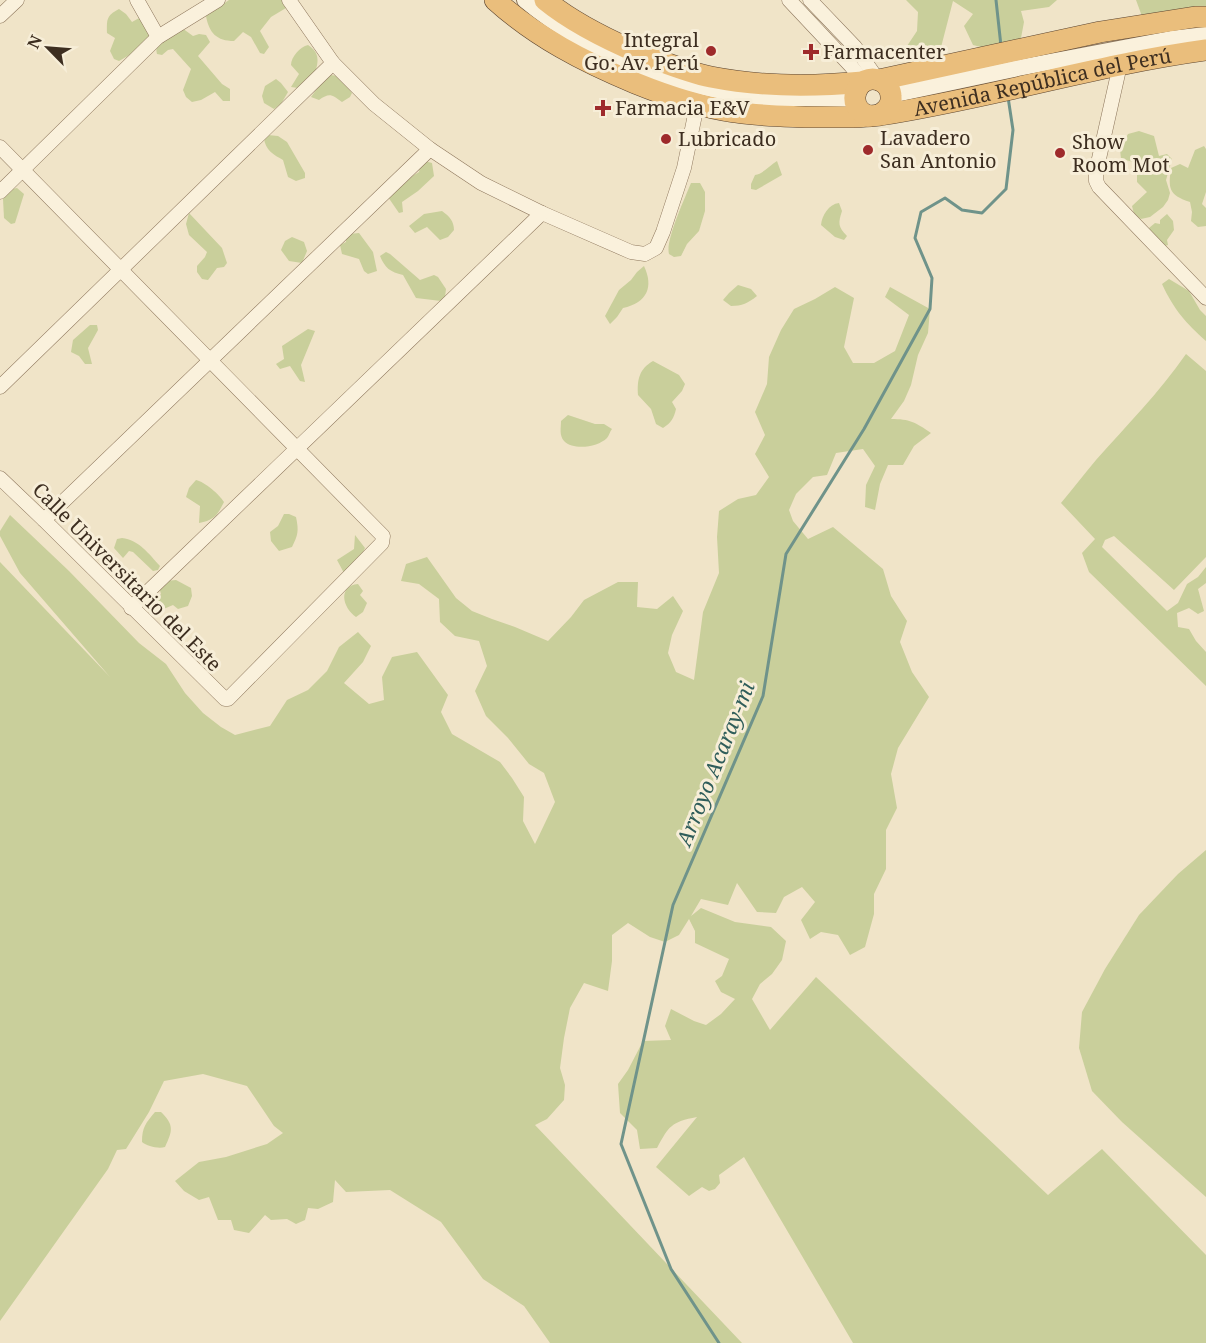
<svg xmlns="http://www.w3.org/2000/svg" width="1206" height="1343" viewBox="0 0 1206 1343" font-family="'Noto Serif',serif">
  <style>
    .green { fill: #c9cf9b }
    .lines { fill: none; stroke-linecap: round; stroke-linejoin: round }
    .stream { stroke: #6f938a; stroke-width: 3 }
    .minor-casing { stroke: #8d765c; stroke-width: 15 }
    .tertiary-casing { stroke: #8d765c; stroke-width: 18 }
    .trunk-casing { stroke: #5b4430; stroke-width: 22 }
    .minor { stroke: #faf1dc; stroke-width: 14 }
    .tertiary { stroke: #faf1dc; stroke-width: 16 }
    .trunk { stroke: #eabe7c; stroke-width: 21 }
    .poi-dot { fill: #9e2a2b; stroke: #f7eed8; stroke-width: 2 }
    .labels { text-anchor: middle; stroke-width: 6; stroke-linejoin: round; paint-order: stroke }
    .poi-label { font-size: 20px; fill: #3d2e20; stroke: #f7eed8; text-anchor: start }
    .street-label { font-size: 20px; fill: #3d2e20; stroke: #f7eed8 }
    .water-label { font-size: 21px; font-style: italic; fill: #2f5d5a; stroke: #f7eed8 }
  </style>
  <rect width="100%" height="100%" fill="#f0e4c8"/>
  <g class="green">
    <path d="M229 0H288L286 8 271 17 260 31 269 47 264 54 260 53 251 37 243 32 234 41C217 41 209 33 206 16Z"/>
    <path d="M906 0H1057L1049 7 1021 11 1024 22 1021 38 1000 52 973 45 964 26 973 14 953 1 939 55 929 65 913 60 905 49 917 31 918 12Z"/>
    <path d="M1136 0H1206V9L1197 32 1193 24 1147 30Z"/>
    <path d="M119 9 126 14 132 22 141 17 150 31 147 45 119 61 114 59 110 51 115 38 107 33C107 19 106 16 119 9Z"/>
    <path d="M182 28 193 36 199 34 206 35 210 42 198 56 222 84 230 89V101H223L215 92 201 100 192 102 186 97 183 90 191 69 173 49 168 50 162 55 157 54C153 39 171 34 182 28Z"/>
    <path d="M308 45C324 55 316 68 312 83L298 88 291 87 299 74 291 65C291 57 300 47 308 45Z"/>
    <path d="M327 75C344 75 343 80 352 93L350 97 342 102C332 95 330 92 319 100L311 97Z"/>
    <path d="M276 79 281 83 288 92 281 104 274 109 264 103 262 96 265 86Z"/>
    <path d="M1139 131 1154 136 1159 156 1167 154 1172 159 1166 180 1170 193 1168 200 1163 207 1150 217 1141 219 1134 214 1132 206 1147 192 1137 182V171L1142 164 1121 159 1120 149 1128 134Z"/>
    <path d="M268 135 278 136 287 142 305 173V178L296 181 288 177 283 160C274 155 265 150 264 138Z"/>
    <path d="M1204 146 1206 149V192L1202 204 1206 208V226L1198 227 1191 221 1192 212 1190 202C1169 195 1168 189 1171 168L1180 164 1188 168 1195 150Z"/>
    <path d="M421 160 432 163 434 176 418 191 402 202 403 212 399 213 388 197 414 175 419 172Z"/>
    <path d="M777 161 782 175 756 190 751 189V184L755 175C763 174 770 165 777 161Z"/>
    <path d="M691 183H700L705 192V211L699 231 687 244 681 256 674 257 669 254C665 241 685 198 691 183Z"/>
    <path d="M17 188 24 194 15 223 11 224 4 218 3 199 12 189Z"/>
    <path d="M839 203 842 211C838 223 838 227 847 236L844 240 835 237 821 225C822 215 829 204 839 203Z"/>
    <path d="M442 211C449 216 454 221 454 230L448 237 440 240 427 227 415 233 409 226 424 214Z"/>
    <path d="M189 213 222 248 227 263 224 267 217 268 208 280 202 279 197 272V266L205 257 207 252 189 235 186 224Z"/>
    <path d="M1167 214 1173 221 1174 230 1167 240 1168 245 1162 247 1152 235 1149 228 1155 223 1160 224V220Z"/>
    <path d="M359 233 373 252 377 271 368 274 364 271 359 259 342 254 340 245 346 242V237L349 234Z"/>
    <path d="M292 237 304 242 307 251 302 263 289 261 281 250 285 241Z"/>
    <path d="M386 252 390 254 420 280 434 275 438 277 446 289 445 297 441 301 416 298 403 275C390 272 385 268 380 256Z"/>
    <path d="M644 266C654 287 647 303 623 308L617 317 610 324 605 316 619 290 631 280 637 272Z"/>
    <path d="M1169 279 1189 291 1200 310 1206 316V341C1186 323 1174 310 1162 284Z"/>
    <path d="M738 285 751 289 757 296C748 303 742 306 731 306L723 300 729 293Z"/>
    <path d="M835 287 854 298 844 347 853 363H874L895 351 909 315 885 297 890 287 930 309 928 333 918 355 911 385 904 401 891 419C910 419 915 422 931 433L914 446 903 465H888L880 484 875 510 865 507 866 485 875 466 863 449 836 453 827 475 813 477 796 494 789 510 793 521 808 539 833 527 883 569 891 596 907 621 900 642 912 672 929 697 898 748 891 774 897 808 886 830V869L874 894V914L865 947 850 955 838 935 821 932 810 939 801 920 815 902 802 887 784 897 776 913 757 912 737 883 728 905 701 899 691 916 701 908 735 922 771 927 786 941 782 960 772 974 760 984 752 999 770 1030 816 977 1048 1195 1102 1149 1206 1255V1343H853L744 1157 719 1175 720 1183 715 1189 709 1191 702 1187 689 1196 656 1167 697 1117C671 1122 669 1126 657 1148L640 1149 637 1130 620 1113 618 1084 628 1070 643 1041 671 1040 665 1026 671 1009 694 1021 706 1025 721 1014 735 999 721 992 715 981 722 976 729 959 695 943V931L689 919 679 935 665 942 650 937 628 923 612 935V961L608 991 584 983 570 1008 564 1038 560 1068 565 1085 564 1100 547 1119 535 1125 742 1343H550L524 1306 483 1279 441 1222 390 1190 346 1192 335 1180 333 1202 318 1209 308 1208 305 1220 296 1224 287 1219 271 1220 265 1215 249 1233 234 1230 231 1220H218L209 1197 199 1200 184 1191 175 1181 199 1162 226 1157 267 1144 283 1133 274 1126 247 1086 203 1074 164 1081 149 1112 126 1149 117 1150 108 1169 0 1321V562L110 677 20 573 0 536V531L10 515 69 571 139 643 166 664 185 693 203 713 221 727 235 735 270 726 287 700 308 690 327 671 339 647 358 632 371 646 363 662 344 683 369 704 384 700 382 677 392 657 417 652 448 695 441 712 452 734 500 762 512 778 524 797 523 821 535 844 555 802 544 773 529 764 508 738 486 716 475 691 487 666 479 641 455 636 440 622 439 599 419 584 401 581 406 564 427 557 456 598 472 611 492 619 515 627 548 641 571 617 584 600 618 582H638L637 607 657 609 673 596 683 611 672 635 668 653 676 672 694 680 703 612 719 573 717 537 719 511 738 499 756 495 769 477 755 454 765 435 755 412 767 384 769 357 781 330 794 309 815 299Z"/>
    <path d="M90 325H97L98 330 88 348 92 364H85L79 356 71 352 73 340Z"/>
    <path d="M308 329 315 331 301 365 305 382 300 381 290 366 280 369 276 364 284 359 282 346Z"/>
    <path d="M1186 354 1206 371V557L1174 590 1114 536 1105 540 1102 547 1167 611 1178 603 1187 584 1198 577 1206 567V583L1198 589 1204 611 1198 614 1189 608 1177 613 1178 627 1189 629 1196 641 1206 652V686L1089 572 1082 553 1095 539 1061 503C1073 489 1084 474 1096 460 1127 425 1159 393 1186 354Z"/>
    <path d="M653 361 679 375 685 384 682 391 672 402 676 409C674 418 671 423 663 428L656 424 651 409 638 395C637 380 639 369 653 361Z"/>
    <path d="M568 415 595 424H604L612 429C610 431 609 436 607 438 598 447 574 451 564 441 559 435 561 428 561 421Z"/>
    <path d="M196 480C205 482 219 494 224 502 217 516 214 520 199 523L200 506 186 497 189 488Z"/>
    <path d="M284 514H289L296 517C299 531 298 535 292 547L279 551 271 541 270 532 278 526Z"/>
    <path d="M355 535 365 548 359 561 344 573 337 560 354 549Z"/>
    <path d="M122 538C139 540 149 554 160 566L158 570 153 571 133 552 129 551 123 558 114 548 117 539Z"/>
    <path d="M176 580 191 588 192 596 188 606 178 609 173 605 159 611 155 599 161 594 159 587 166 581Z"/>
    <path d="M358 584 363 591 360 595 367 603 363 612 356 617C342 607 338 586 358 584Z"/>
    <path d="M1206 850V1197L1122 1122 1092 1091 1079 1048 1082 1012 1105 969 1139 915 1178 874Z"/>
    <path d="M155 1112H161C174 1125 173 1130 165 1147 158 1149 147 1146 142 1142 142 1127 146 1123 155 1112Z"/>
  </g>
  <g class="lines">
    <g class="stream">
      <path d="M996 0 1001 46"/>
      <path d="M719 1343 671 1269 621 1144 673 905 763 696 786 554 864 429 930 309 932 278 915 238 921 212 945 198 962 210 982 213 1006 189 1013 130 1008 97"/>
    </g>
    <defs>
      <g id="minor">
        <path d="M137 0 158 37"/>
        <path d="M289 0 333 63 374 104 430 149 481 183 542 213 631 252 645 254 656 248 663 232 684 168 697 105"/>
        <path d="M789 0 851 66 864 82"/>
        <path d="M810 0 855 47 878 80"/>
        <path d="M0 16 17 0"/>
        <path d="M1120 65 1096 172V181L1099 187 1206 298"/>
        <path d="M0 147 377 530 383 536 382 543 228 699H225L44 520 0 478"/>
        <path d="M0 192 158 37 218 0"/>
        <path d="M0 387 333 63"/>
        <path d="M44 520 430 149"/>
        <path d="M131 608 542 213"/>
      </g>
      <g id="tertiary">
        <path d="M525 0C591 55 678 88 763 98 774 99 785 98 795 98 815 98 835 98 855 99"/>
        <path d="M891 95 1018 68 1171 39 1206 35"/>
      </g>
      <g id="trunk">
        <path id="s1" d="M495 0C536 37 584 62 635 83 667 96 700 107 735 112 759 116 784 116 808 117 831 117 857 118 880 115 990 98 1096 65 1206 50"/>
        <path d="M545 0C573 23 608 40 641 54 664 62 687 72 711 77 762 87 812 87 863 82"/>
        <path d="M879 80 1100 32 1195 17H1206"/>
        <path d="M869 116C842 107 858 70 881 81 887 84 891 90 891 97 892 106 886 111 879 115"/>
      </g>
    </defs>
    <use href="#minor" class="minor-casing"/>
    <use href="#tertiary" class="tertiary-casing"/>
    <use href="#trunk" class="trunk-casing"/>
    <use href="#minor" class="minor"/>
    <use href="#tertiary" class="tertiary"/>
    <use href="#trunk" class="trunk"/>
  </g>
  <g class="poi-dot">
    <circle cx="711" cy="51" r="6"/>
    <path d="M808 43h6v6h6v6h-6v6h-6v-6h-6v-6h6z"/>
    <path d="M600 99h6v6h6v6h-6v6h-6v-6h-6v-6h6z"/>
    <circle cx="666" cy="139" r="6"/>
    <circle cx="868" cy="150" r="6"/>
    <circle cx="1060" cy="153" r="6"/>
  </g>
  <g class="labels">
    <g class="poi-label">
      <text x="699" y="47" text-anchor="end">Integral<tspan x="699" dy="23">Go: Av. Perú</tspan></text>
      <text x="823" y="59">Farmacenter</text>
      <text x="615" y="115">Farmacia E&amp;V</text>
      <text x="880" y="145">Lavadero<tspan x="880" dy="23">San Antonio</tspan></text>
      <text x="678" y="146">Lubricado</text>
      <text x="1072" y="149">Show<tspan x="1072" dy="23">Room Mot</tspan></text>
    </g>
    <g class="street-label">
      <text dy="7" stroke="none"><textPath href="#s1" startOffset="579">Avenida República del Perú</textPath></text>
      <text transform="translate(127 577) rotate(45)" y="7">Calle Universitario del Este</text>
    </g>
    <g class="water-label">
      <text transform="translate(716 764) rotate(-68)" y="7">Arroyo Acaray-mi</text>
    </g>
  </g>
  <g transform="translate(48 48) rotate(295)" stroke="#f7eed8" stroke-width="4.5" paint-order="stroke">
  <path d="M0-4.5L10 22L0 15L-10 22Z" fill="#3d2e20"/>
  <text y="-9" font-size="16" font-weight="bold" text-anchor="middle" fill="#3d2e20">N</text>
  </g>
</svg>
